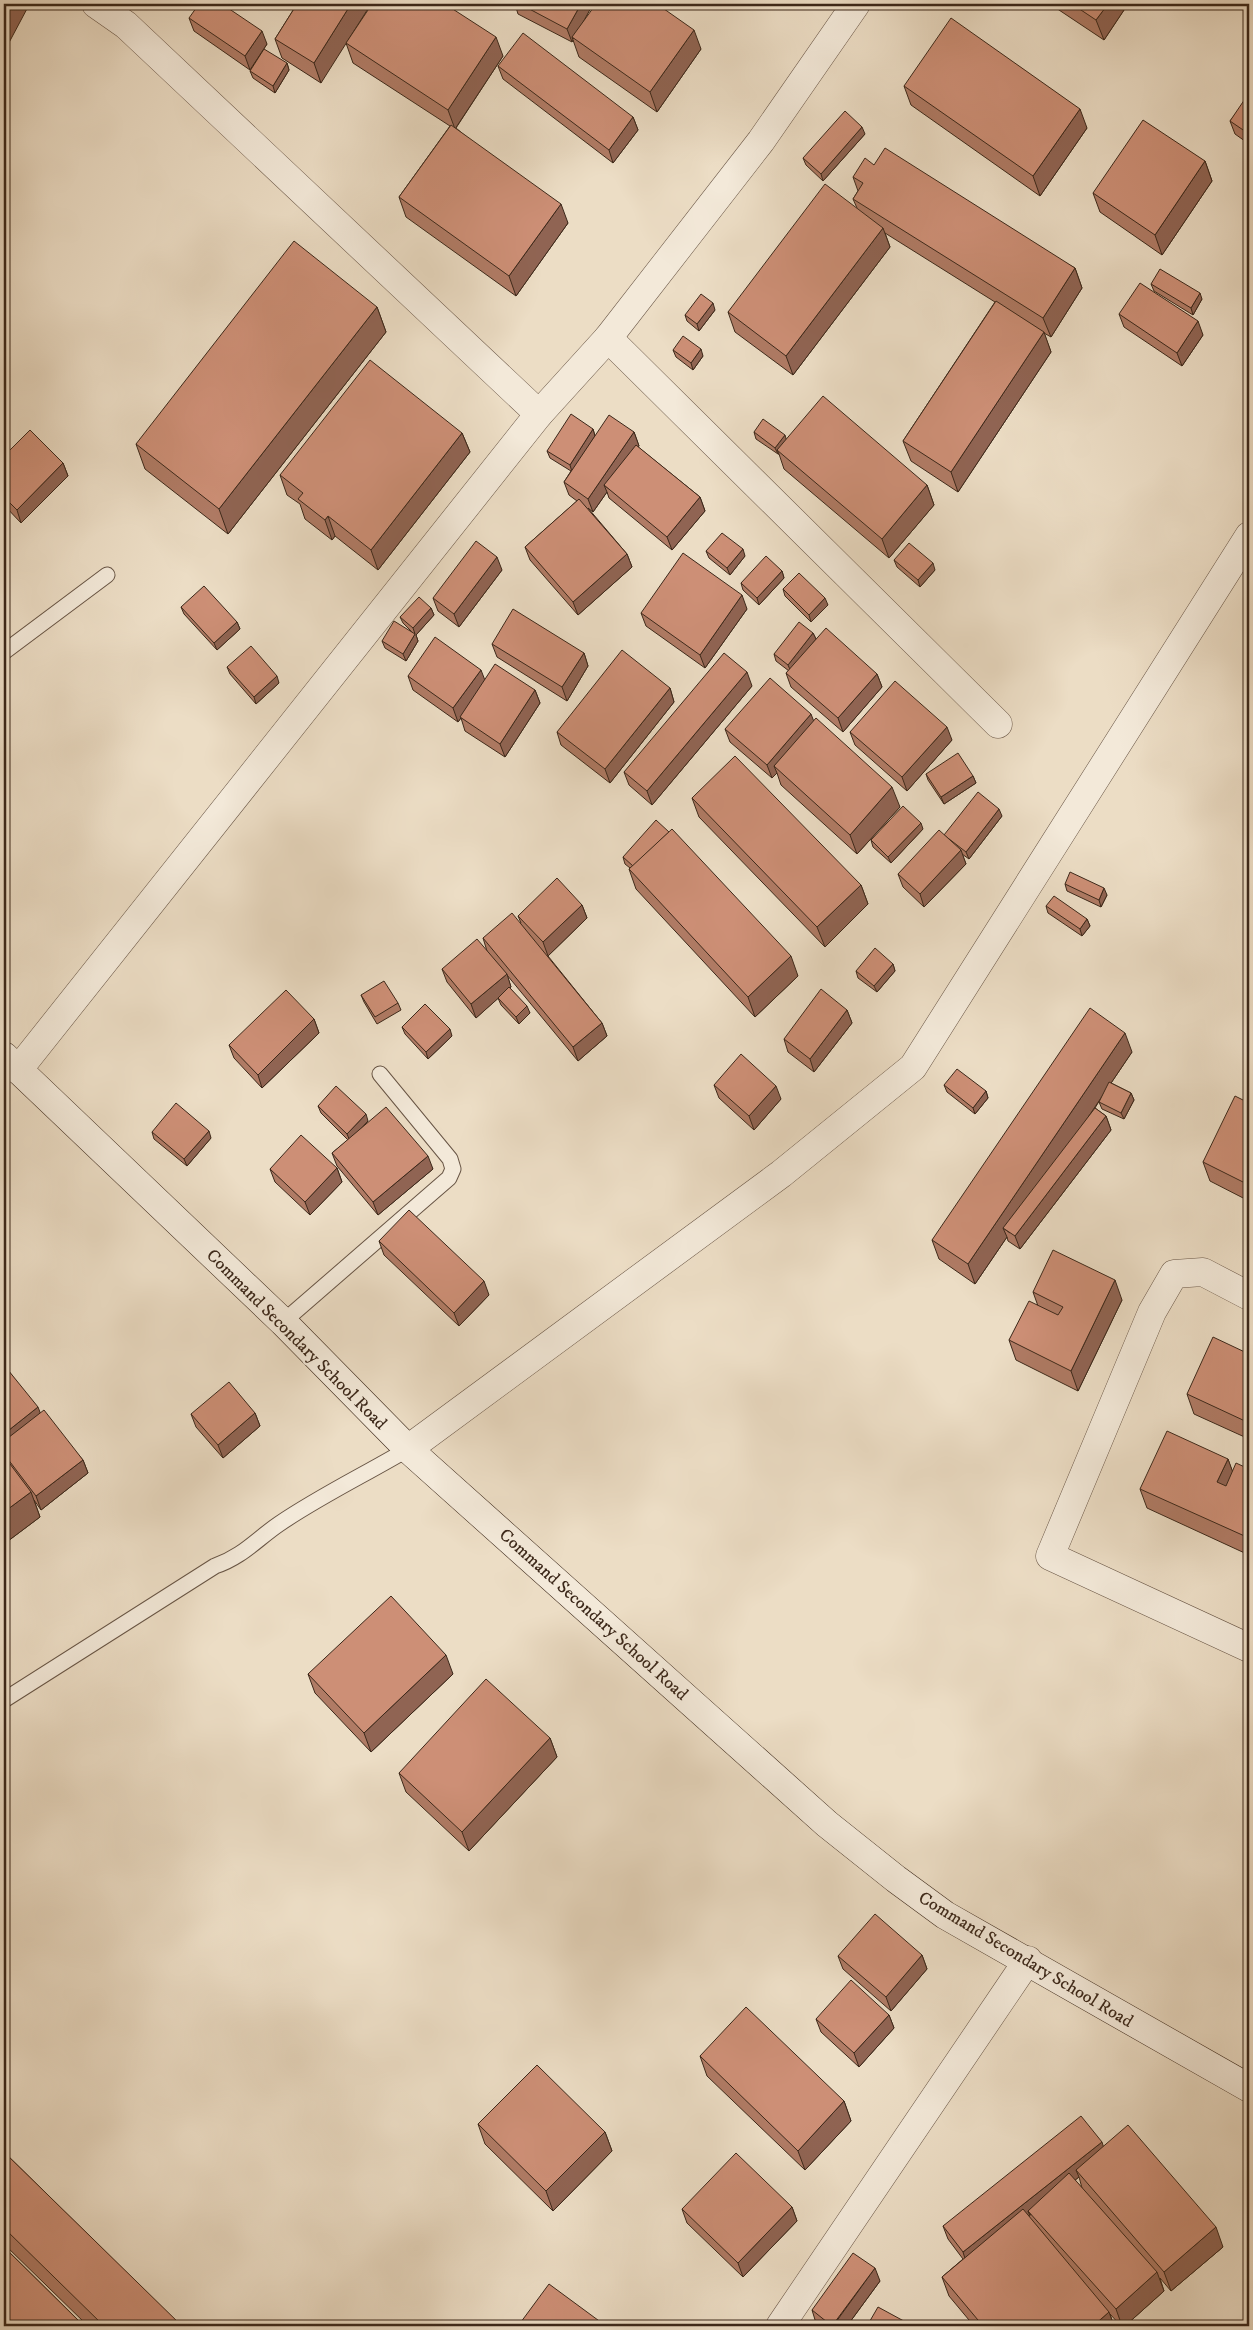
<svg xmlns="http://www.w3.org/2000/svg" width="1253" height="2330" viewBox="0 0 1253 2330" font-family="'IM FELL DW Pica',serif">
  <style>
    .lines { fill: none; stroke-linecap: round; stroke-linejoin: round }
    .service-casing { stroke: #685545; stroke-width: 17 }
    .minor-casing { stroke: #685545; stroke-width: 29 }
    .secondary-casing { stroke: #3c281a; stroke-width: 29 }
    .service { stroke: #f3e9d9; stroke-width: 15 }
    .minor { stroke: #f3e9d9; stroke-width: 28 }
    .secondary { stroke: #f3e9d9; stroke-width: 28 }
    .wall { fill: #b07b65; stroke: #3c281a; fill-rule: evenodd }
    .shaded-wall { fill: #906453; stroke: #3c281a }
    .building { fill: #cd8f76; stroke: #3c281a }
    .labels { text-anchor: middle; stroke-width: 4.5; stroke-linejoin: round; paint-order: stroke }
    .street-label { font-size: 18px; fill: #3c281a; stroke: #f3e9d9 }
  </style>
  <rect width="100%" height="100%" fill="#ecddc5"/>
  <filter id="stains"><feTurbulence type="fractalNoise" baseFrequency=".004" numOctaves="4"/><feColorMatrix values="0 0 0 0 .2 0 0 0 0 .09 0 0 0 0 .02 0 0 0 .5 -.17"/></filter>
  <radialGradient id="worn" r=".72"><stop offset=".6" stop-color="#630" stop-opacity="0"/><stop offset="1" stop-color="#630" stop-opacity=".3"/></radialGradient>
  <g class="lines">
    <defs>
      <g id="service">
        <path d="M4 652 107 575"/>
        <path d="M283 1322 449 1178 453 1169 450 1159 380 1074"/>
        <path d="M4 1700 215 1566C242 1557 257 1539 279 1524 320 1496 366 1474 408 1449"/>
      </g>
      <g id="minor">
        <path d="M96 4 126 25 539 414"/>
        <path d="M608 338 998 724"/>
        <path d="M18 1070 539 414 608 338 761 141 856 4"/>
        <path d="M1249 1296 1203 1272 1174 1274 1152 1312 1050 1556 1249 1648"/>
        <path d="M408 1449 781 1174 913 1067 1249 536"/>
        <path d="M780 2326 1028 1960"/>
      </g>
      <path id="secondary" d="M4 1056 283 1322 408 1449 827 1824 896 1879 945 1915 1249 2088"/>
    </defs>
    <use href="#service" class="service-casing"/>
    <use href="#minor" class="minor-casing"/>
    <use href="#secondary" class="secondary-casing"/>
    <use href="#service" class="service"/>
    <use href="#minor" class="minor"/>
    <use href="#secondary" class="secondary"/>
  </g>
  <g class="wall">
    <path d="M297 4 321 83 282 58 275 39Z"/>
    <path d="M515 4H593L582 23 701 49 657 112 579 57 573 40 572 42 518 14Z"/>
    <path d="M1050 4H1128L1104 40Z"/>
    <path d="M189 18 267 44 250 70 194 31Z"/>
    <path d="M346 43 503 56 456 128 568 223 516 296 406 217 399 197 450 126 353 63Z"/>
    <path d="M287 63 289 70 275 93 253 78 250 71Z"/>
    <path d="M498 66 633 117 638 130 613 163 503 79Z"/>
    <path d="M904 86 1087 128 1040 196 911 105Z"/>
    <path d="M1249 97V144L1235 134 1230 121Z"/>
    <path d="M865 134 823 181 806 165 803 158Z"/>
    <path d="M1205 161 1212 181 1162 255 1100 212 1093 193Z"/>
    <path d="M874 165 1075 268 1082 288 1051 337 1044 333 1051 352 958 492 911 461 903 441 995 302 885 233 890 247 793 375 735 332 728 312 857 208 853 199 858 191 853 177Z"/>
    <path d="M1151 284 1202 299 1193 315 1154 291Z"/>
    <path d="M377 307 386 332 228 534 145 469 136 444Z"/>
    <path d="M715 310 699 331 687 321 685 315Z"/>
    <path d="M1119 314 1203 335 1182 366 1124 327Z"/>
    <path d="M673 350 703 356 693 370 676 357Z"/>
    <path d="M593 429 595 436 634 432 639 446 638 447 700 497 705 511 672 550 609 498 607 492 593 512 588 508 627 554 632 567 578 615 530 560 525 547 577 501 569 495 564 482 571 471 550 458 547 451Z"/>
    <path d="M754 432 786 439 927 485 934 505 889 558 784 469 779 454H778L756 439Z"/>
    <path d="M462 433 470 452 378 570 335 536 332 540 305 519 300 504 287 495 280 475Z"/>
    <path d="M4 456 63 463 68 476 21 523 4 505Z"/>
    <path d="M706 551 745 556 730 575 709 558Z"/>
    <path d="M894 560 935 570 920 587 897 567Z"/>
    <path d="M502 570 459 627 438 611 433 598Z"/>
    <path d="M782 571 784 578 759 605 743 590 741 583Z"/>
    <path d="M783 589 828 605 811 622 785 596Z"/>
    <path d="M181 607 237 622 240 629 217 650 184 614Z"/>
    <path d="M431 608 434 615 416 635 418 641 406 661 385 648 382 641 413 633 403 623 400 617Z"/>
    <path d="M747 609 705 668 646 626 641 613Z"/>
    <path d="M813 633 816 639 877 674 882 687 843 732 791 687 786 673 789 671 776 661 774 654Z"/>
    <path d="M492 644 584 653 588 666 567 701 497 657Z"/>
    <path d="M227 667 279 683 256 704 230 674Z"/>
    <path d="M408 676 484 680 535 690 540 703 505 757 465 731 461 718 458 722 413 690Z"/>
    <path d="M752 686 652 805 629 785 624 772Z"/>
    <path d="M670 688 674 702 610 783 561 745 557 732Z"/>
    <path d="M814 721 900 807 857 854 781 785 777 773 772 778 730 742 725 729Z"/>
    <path d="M850 732 952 740 907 791 855 745Z"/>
    <path d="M926 774 973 776 976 783 944 804 928 780Z"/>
    <path d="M692 798 861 885 868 904 825 947 699 817Z"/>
    <path d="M1002 816 969 859 962 854 966 864 924 907 903 887 898 874 944 835Z"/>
    <path d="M923 829 891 863 873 847 871 840Z"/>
    <path d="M623 857 798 976 755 1017 636 889 629 869 630 868 625 864Z"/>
    <path d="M1065 884 1107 895 1101 907 1067 891Z"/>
    <path d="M582 905 587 918 548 956 602 1023 607 1036 578 1061 507 975 511 987 510 988 530 1013 519 1024 501 1005 498 998 476 1018 447 982 442 969 487 951 483 938 521 923 518 916Z"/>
    <path d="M1046 906 1087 919 1090 926 1082 936 1048 913Z"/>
    <path d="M893 964 895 971 877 992 858 978 856 971Z"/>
    <path d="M361 995 398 1003 401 1010 377 1024 364 1002Z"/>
    <path d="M847 1010 852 1023 814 1072 788 1052 784 1039Z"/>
    <path d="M314 1019 319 1033 262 1088 234 1058 229 1045Z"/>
    <path d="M402 1027 452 1036 428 1059 405 1034Z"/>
    <path d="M1132 1052 1111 1083 1131 1093 1134 1100 1124 1119 1102 1109 1099 1102 1101 1098 1095 1108 1106 1116 1111 1130 1020 1249 1008 1241 1007 1237 975 1284 939 1259 932 1240Z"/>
    <path d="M714 1085 781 1099 754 1130 719 1098Z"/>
    <path d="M944 1085 986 1091 988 1098 975 1114 947 1092Z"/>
    <path d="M1249 1103V1201L1210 1181 1203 1162Z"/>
    <path d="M318 1106 368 1121 361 1128 433 1169 378 1215 337 1166 332 1153 348 1140 321 1113Z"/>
    <path d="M152 1132 211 1138 187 1166 154 1139Z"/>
    <path d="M337 1168 342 1182 310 1215 275 1182 270 1169Z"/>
    <path d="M379 1241 489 1295 459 1326 384 1255Z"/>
    <path d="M1033 1292 1122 1300 1078 1391 1016 1360 1009 1340 1038 1306Z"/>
    <path d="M1249 1354V1439L1194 1414 1187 1394Z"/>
    <path d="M4 1365 40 1413 83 1460 88 1473 41 1510 34 1500 40 1517 4 1544Z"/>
    <path d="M255 1413 260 1426 223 1458 196 1427 191 1414Z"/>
    <path d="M1228 1459 1232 1471 1249 1469V1555L1147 1508 1140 1489Z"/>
    <path d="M308 1674H453L371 1752 315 1693Z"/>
    <path d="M550 1738 557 1757 469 1851 406 1792 399 1773Z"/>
    <path d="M922 1955 927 1969 891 2011 843 1969 838 1956Z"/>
    <path d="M889 2015 894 2028 859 2067 821 2032 816 2019Z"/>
    <path d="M700 2056 844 2101 851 2121 805 2170 707 2076Z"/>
    <path d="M478 2124 605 2132 612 2151 553 2211 485 2144Z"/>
    <path d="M1103 2146 1223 2247 1171 2291 1160 2278 1164 2291 1125 2326H1121L1110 2314 1114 2326H974L949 2296 942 2277 963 2259 948 2239 943 2226ZM1079 2177 1082 2188 1075 2180Z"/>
    <path d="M4 2152 181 2326H88L4 2244Z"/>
    <path d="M792 2207 797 2221 743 2277 687 2223 682 2209Z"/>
    <path d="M4 2247 84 2326H4Z"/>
    <path d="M880 2281 847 2326H820L816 2323 812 2310Z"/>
  </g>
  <g class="shaded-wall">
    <path d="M12 4H28L29 5 4 52V19Z"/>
    <path d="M351 4H371L321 83 314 63Z"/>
    <path d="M581 4H593L574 39 572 37 573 40 572 42 567 29Z"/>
    <path d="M1108 4H1128L1104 40 1096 20Z"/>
    <path d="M1215 4H1221L1216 8Z"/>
    <path d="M694 30 701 49 657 112 650 92Z"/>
    <path d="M262 31 267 44 250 70 245 56Z"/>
    <path d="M496 37 503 56 455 129 448 110Z"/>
    <path d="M287 63 289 70 275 93 273 86Z"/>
    <path d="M1080 109 1087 128 1040 196 1033 176Z"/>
    <path d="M633 117 638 130 613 163 609 150Z"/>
    <path d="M862 127 865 134 823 181 821 174Z"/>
    <path d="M1205 161 1212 181 1162 255 1155 235Z"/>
    <path d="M561 204 568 223 516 296 509 276Z"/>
    <path d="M883 228 890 247 793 375 786 356Z"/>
    <path d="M1075 268 1082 288 1051 337 1043 318Z"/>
    <path d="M1200 293 1202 299 1193 315 1191 308Z"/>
    <path d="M713 303 715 310 699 331 697 324Z"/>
    <path d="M377 307 386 332 228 534 219 509Z"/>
    <path d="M1198 321 1203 335 1182 366 1177 353Z"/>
    <path d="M1044 332 1051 352 958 492 951 472Z"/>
    <path d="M701 349 703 356 693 370 691 363Z"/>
    <path d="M593 429 595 436 572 472 570 465Z"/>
    <path d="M634 432 639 446 609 489 604 485 607 492 593 512 588 499Z"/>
    <path d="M462 433 470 452 378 570 371 550Z"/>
    <path d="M785 435 787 442 777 450 779 454H778L775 448Z"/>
    <path d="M63 463 68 476 21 523 17 510Z"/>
    <path d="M927 485 934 505 889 558 882 539Z"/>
    <path d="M700 497 705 511 672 550 667 537Z"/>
    <path d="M328 516 335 536 332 540 325 520Z"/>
    <path d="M743 549 745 556 730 575 727 568Z"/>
    <path d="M627 554 632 567 578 615 573 602Z"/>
    <path d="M497 557 502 570 459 627 454 614Z"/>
    <path d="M933 563 935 570 920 587 918 580Z"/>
    <path d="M782 571 784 578 759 605 757 598Z"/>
    <path d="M742 595 747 609 705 668 700 655Z"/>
    <path d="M825 598 828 605 811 622 809 615Z"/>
    <path d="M431 608 434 615 416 635 418 641 406 661 403 654 415 634 413 628Z"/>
    <path d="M237 622 240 629 217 650 214 643Z"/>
    <path d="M813 633 816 639 791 672 788 665Z"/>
    <path d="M584 653 588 666 567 701 562 687Z"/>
    <path d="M481 670 486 683 458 722 453 708Z"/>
    <path d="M747 672 752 686 652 805 647 791Z"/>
    <path d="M877 674 882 687 843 732 838 718Z"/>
    <path d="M277 676 279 683 256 704 254 697Z"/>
    <path d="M670 688 674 702 610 783 605 769Z"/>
    <path d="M535 690 540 703 505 757 500 744Z"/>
    <path d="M811 714 816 727 774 766 777 773 772 778 767 765Z"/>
    <path d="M947 727 952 740 907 791 902 777Z"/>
    <path d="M973 776 976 783 944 804 941 797Z"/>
    <path d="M892 787 900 807 857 854 850 835Z"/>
    <path d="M999 809 1002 816 969 859 966 852Z"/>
    <path d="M921 823 923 829 891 863 888 857Z"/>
    <path d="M961 850 966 864 924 907 920 894Z"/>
    <path d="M861 885 868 904 825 947 817 927Z"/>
    <path d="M1104 888 1107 895 1101 907 1099 900Z"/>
    <path d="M582 905 587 918 548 956 543 942Z"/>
    <path d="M1087 919 1090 926 1082 936 1080 929Z"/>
    <path d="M791 956 798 976 755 1017 748 997Z"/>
    <path d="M893 964 895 971 877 992 874 986Z"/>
    <path d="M507 974 511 987 476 1018 471 1004Z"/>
    <path d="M527 1006 530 1013 519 1024 516 1017Z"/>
    <path d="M847 1010 852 1023 814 1072 810 1059Z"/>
    <path d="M314 1019 319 1033 262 1088 258 1075Z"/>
    <path d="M602 1023 607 1036 578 1061 573 1047Z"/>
    <path d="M450 1029 452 1036 428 1059 426 1052Z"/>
    <path d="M1125 1033 1132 1052 1010 1233 1003 1228 1007 1237 975 1284 968 1264Z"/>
    <path d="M776 1086 781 1099 754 1130 749 1116Z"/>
    <path d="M986 1091 988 1098 975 1114 973 1108Z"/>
    <path d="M1131 1093 1134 1100 1124 1119 1121 1113Z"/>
    <path d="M366 1114 368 1121 350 1141 347 1134Z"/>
    <path d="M1106 1116 1111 1130 1020 1249 1015 1236Z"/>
    <path d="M209 1131 211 1138 187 1166 184 1159Z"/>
    <path d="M428 1156 433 1169 378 1215 373 1202Z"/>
    <path d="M337 1168 342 1182 310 1215 305 1202Z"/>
    <path d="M1115 1280 1122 1300 1078 1391 1071 1371Z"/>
    <path d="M484 1281 489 1295 459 1326 454 1313Z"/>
    <path d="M38 1407 43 1420 4 1445V1434Z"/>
    <path d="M1249 1411V1434L1245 1421Z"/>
    <path d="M255 1413 260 1426 223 1458 218 1445Z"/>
    <path d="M1228 1459 1235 1478 1224 1501 1217 1482Z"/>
    <path d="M83 1460 88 1473 41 1510 36 1496Z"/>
    <path d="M31 1492 40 1517 4 1544V1512Z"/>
    <path d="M446 1655 453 1674 371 1752 364 1733Z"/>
    <path d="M550 1738 557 1757 469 1851 462 1832Z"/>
    <path d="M922 1955 927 1969 891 2011 886 1997Z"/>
    <path d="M889 2015 894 2028 859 2067 854 2053Z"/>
    <path d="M844 2101 851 2121 805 2170 798 2151Z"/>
    <path d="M605 2132 612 2151 553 2211 546 2191Z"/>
    <path d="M1102 2142 1106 2155 1076 2170 1079 2177 1031 2215 1028 2211 1030 2216 967 2265 963 2252Z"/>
    <path d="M792 2207 797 2221 743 2277 738 2263Z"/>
    <path d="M1216 2227 1223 2247 1171 2291 1164 2272Z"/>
    <path d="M875 2268 880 2281 847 2326H833Z"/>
    <path d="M1157 2272 1164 2291 1125 2326H1122L1116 2309Z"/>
    <path d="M1109 2312 1114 2326H1093Z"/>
  </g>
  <g class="building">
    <path d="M4 4H12L4 19Z"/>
    <path d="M199 4H222L262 31 245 56 189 18Z"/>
    <path d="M297 4H351L314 63 275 39Z"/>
    <path d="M372 4H445L496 37 448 110 346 43Z"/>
    <path d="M520 4H581L567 29Z"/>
    <path d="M596 4H657L694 30 650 92 572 37Z"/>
    <path d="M1072 4H1108L1096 20Z"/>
    <path d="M951 18 1080 109 1033 176 904 86Z"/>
    <path d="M523 33 633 117 609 150 498 66Z"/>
    <path d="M264 49 287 63 273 86 250 71Z"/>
    <path d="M1247 96 1249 97V134L1230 121Z"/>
    <path d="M845 111 862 127 821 174 803 158Z"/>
    <path d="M1143 120 1205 161 1155 235 1093 193Z"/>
    <path d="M451 125 561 204 509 276 399 197Z"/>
    <path d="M885 148 1075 268 1043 318 853 199 863 183 853 177 865 158 874 165Z"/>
    <path d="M825 184 883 228 786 356 728 312Z"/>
    <path d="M294 241 377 307 219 509 136 444Z"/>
    <path d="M1160 269 1200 293 1191 308 1151 284Z"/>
    <path d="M1140 283 1198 321 1177 353 1119 314Z"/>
    <path d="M701 294 713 303 697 324 685 315Z"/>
    <path d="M996 301 1044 332 951 472 903 441Z"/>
    <path d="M683 336 701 349 691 363 673 350Z"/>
    <path d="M370 360 462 433 371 550 328 516 325 520 298 499 303 493 280 475Z"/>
    <path d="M823 396 927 485 882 539 777 450Z"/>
    <path d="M571 414 593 429 570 465 547 451Z"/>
    <path d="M609 415 634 432 588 499 564 482Z"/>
    <path d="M763 419 785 435 775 448 754 432Z"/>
    <path d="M30 430 63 463 17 510 4 497V456Z"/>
    <path d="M636 445 700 497 667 537 604 485Z"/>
    <path d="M579 499 627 554 573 602 525 547Z"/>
    <path d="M722 533 743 549 727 568 706 551Z"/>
    <path d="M476 541 497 557 454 614 433 598Z"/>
    <path d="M909 543 933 563 918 580 894 560Z"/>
    <path d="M683 553 742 595 700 655 641 613Z"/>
    <path d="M766 556 782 571 757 598 741 583Z"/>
    <path d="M799 573 825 598 809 615 783 589Z"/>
    <path d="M204 586 237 622 214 643 181 607Z"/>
    <path d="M419 597 431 608 413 628 400 617Z"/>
    <path d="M513 609 584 653 562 687 492 644Z"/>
    <path d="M394 621 415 634 403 654 382 641Z"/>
    <path d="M799 622 813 633 788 665 774 654Z"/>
    <path d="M826 628 877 674 838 718 786 673Z"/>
    <path d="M435 637 481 670 453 708 408 676Z"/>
    <path d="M251 646 277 676 254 697 227 667Z"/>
    <path d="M622 650 670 688 605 769 557 732Z"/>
    <path d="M724 653 747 672 647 791 624 772Z"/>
    <path d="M495 664 535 690 500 744 460 717Z"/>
    <path d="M770 678 811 714 767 765 725 729Z"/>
    <path d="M895 681 947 727 902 777 850 732Z"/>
    <path d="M816 718 892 787 850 835 774 766Z"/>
    <path d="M958 753 973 776 941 797 926 774Z"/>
    <path d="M735 756 861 885 817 927 692 798Z"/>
    <path d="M978 792 999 809 966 852 944 835Z"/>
    <path d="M903 806 921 823 888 857 871 840Z"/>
    <path d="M656 820 669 832 633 866 623 857Z"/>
    <path d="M672 829 791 956 748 997 629 869Z"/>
    <path d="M939 830 961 850 920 894 898 874Z"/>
    <path d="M1070 872 1104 888 1099 900 1065 884Z"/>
    <path d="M557 878 582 905 543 942 518 916Z"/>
    <path d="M1054 896 1087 919 1080 929 1046 906Z"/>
    <path d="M512 913 602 1023 573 1047 483 938Z"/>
    <path d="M477 939 507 974 471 1004 442 969Z"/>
    <path d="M875 948 893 964 874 986 856 971Z"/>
    <path d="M384 981 398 1003 375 1017 361 995Z"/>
    <path d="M509 987 527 1006 516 1017 498 998Z"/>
    <path d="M821 989 847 1010 810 1059 784 1039Z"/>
    <path d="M286 990 314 1019 258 1075 229 1045Z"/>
    <path d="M425 1004 450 1029 426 1052 402 1027Z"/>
    <path d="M1090 1008 1125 1033 968 1264 932 1240Z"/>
    <path d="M741 1054 776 1086 749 1116 714 1085Z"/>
    <path d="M957 1069 986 1091 973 1108 944 1085Z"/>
    <path d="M1109 1082 1131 1093 1121 1113 1099 1102Z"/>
    <path d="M336 1086 366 1114 347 1134 318 1106Z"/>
    <path d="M1235 1096 1249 1103V1185L1203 1162Z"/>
    <path d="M176 1103 209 1131 184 1159 152 1132Z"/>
    <path d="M386 1107 428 1156 373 1202 332 1153Z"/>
    <path d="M1095 1108 1106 1116 1015 1236 1003 1228Z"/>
    <path d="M301 1135 337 1168 305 1202 270 1169Z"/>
    <path d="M409 1210 484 1281 454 1313 379 1241Z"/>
    <path d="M1053 1250 1115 1280 1071 1371 1009 1340 1029 1301 1058 1315 1063 1307 1033 1292Z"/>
    <path d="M1213 1337 1249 1354V1411L1245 1421 1187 1394Z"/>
    <path d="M4 1365 38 1407 4 1434Z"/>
    <path d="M229 1382 255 1413 218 1445 191 1414Z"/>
    <path d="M44 1410 83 1460 36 1496 4 1454V1441Z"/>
    <path d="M1167 1431 1228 1459 1217 1482 1226 1486 1236 1463 1249 1469V1538L1140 1489Z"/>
    <path d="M4 1456 31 1492 4 1512Z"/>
    <path d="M391 1596 446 1655 364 1733 308 1674Z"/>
    <path d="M486 1679 550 1738 462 1832 399 1773Z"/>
    <path d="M875 1914 922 1955 886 1997 838 1956Z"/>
    <path d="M851 1980 889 2015 854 2053 816 2019Z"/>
    <path d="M746 2007 844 2101 798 2151 700 2056Z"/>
    <path d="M537 2065 605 2132 546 2191 478 2124Z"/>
    <path d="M1081 2116 1102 2142 963 2252 943 2226Z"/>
    <path d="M1128 2125 1216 2227 1164 2272 1076 2170Z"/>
    <path d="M4 2152 181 2325 180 2326H104L4 2228Z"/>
    <path d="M736 2153 792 2207 738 2263 682 2209Z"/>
    <path d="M1069 2173 1157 2272 1116 2309 1028 2211Z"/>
    <path d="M1023 2209 1109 2312 1093 2326H983L942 2277Z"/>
    <path d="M4 2247 84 2326H12L4 2318Z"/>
    <path d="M853 2253 875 2268 832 2326 812 2310Z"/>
    <path d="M549 2284 606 2326H518Z"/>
    <path d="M878 2307 913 2326H867Z"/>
    <path d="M1249 2315V2326H1247L1243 2321Z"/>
  </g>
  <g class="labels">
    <g class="street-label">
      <text transform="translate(297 1339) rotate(45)" y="6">Command Secondary School Road</text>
      <text transform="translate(594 1614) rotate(42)" y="6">Command Secondary School Road</text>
      <text transform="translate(1026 1959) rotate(31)" y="6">Command Secondary School Road</text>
    </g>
  </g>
  <rect width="1253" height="2330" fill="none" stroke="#ecddc5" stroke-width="20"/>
  <rect x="5" y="5" width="1243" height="2320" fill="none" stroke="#3c281a" stroke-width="2.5"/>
  <rect x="10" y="10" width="1233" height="2310" fill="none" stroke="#3c281a"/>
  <rect width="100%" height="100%" filter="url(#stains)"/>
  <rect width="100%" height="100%" fill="url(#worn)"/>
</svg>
